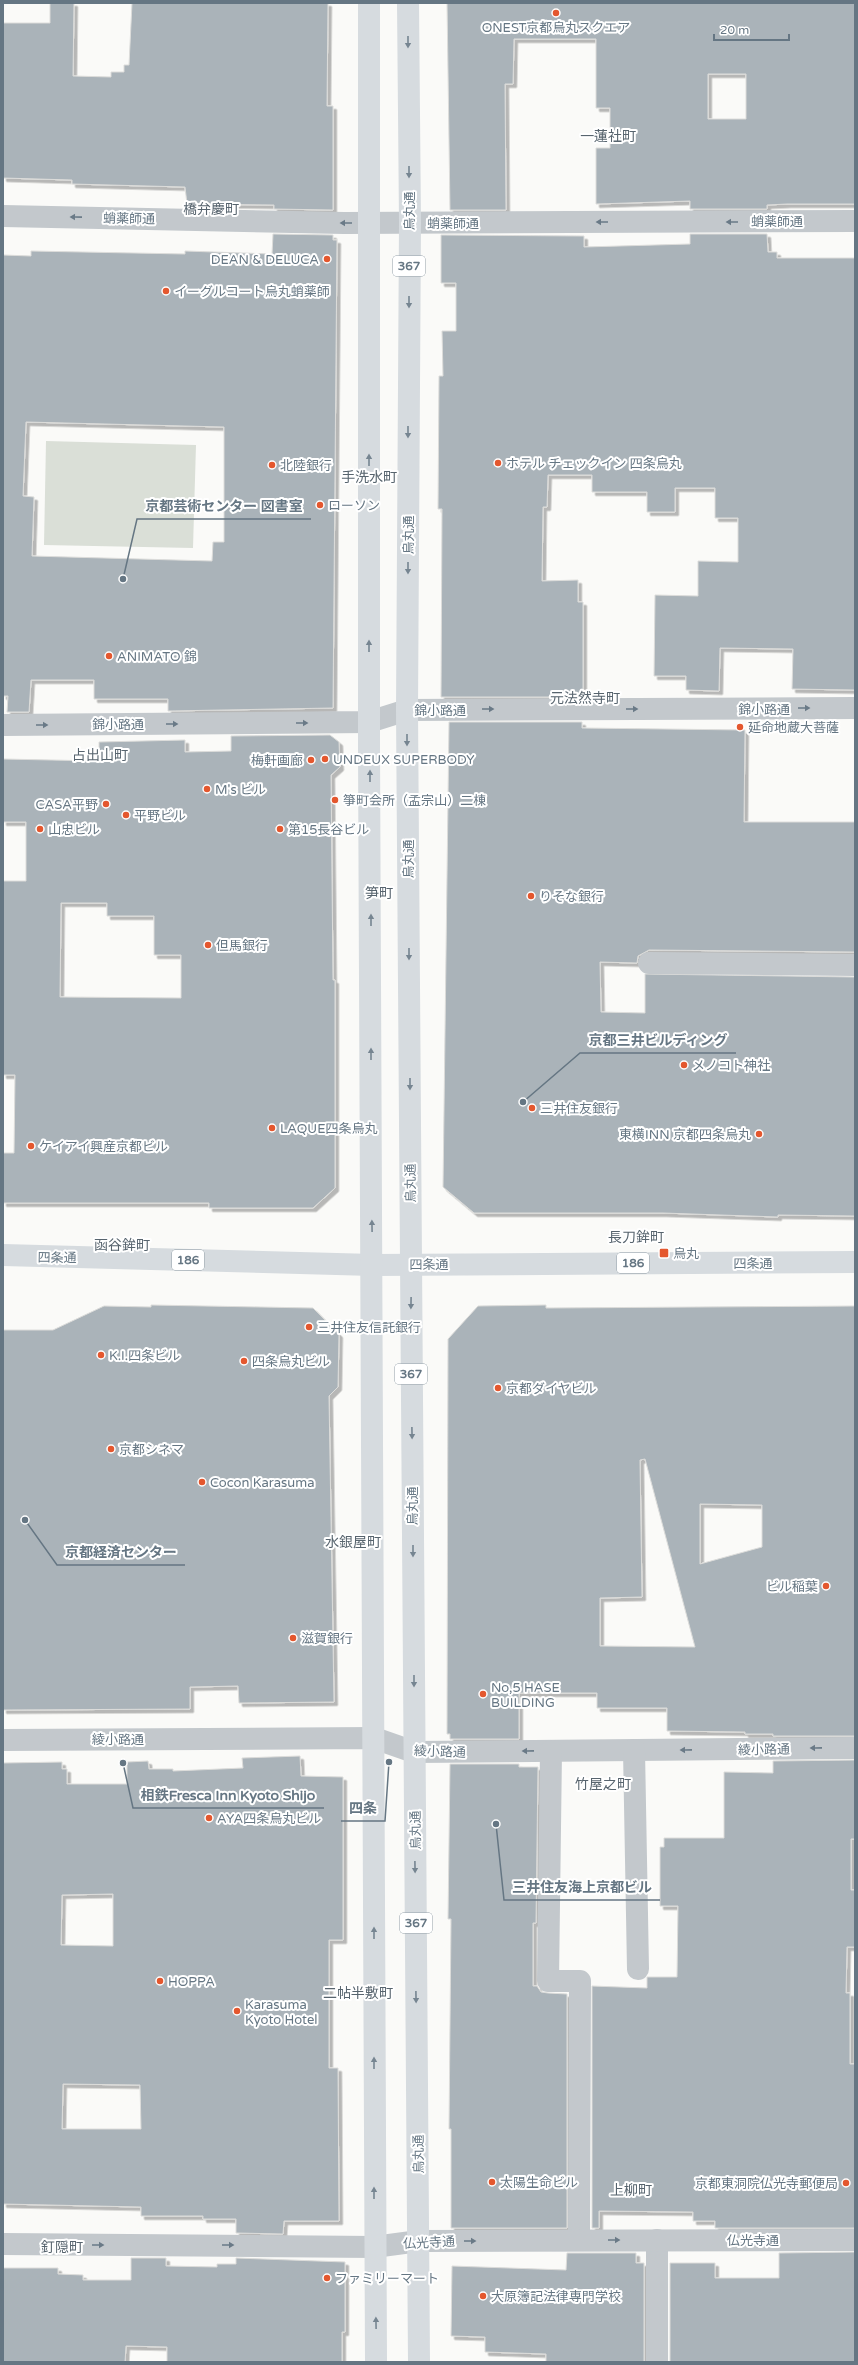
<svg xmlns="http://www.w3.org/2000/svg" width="858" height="2365" viewBox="0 0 858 2365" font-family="'Varela Round','Noto Sans JP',sans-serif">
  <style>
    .green { fill: #dadfd7 }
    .building { fill: #aab3b9; stroke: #dcdcda; fill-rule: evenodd; filter: url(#shadow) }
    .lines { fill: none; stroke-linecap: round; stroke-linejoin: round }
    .minor { stroke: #c3c8cc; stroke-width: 22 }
    .major { stroke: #d6dbdf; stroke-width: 22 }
    .highway { stroke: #d6dbdf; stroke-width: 22 }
    .oneway { fill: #768591 }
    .oneway2 { fill: #6a7a87 }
    .poi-dot { fill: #e4572e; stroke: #fff; stroke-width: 1.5 }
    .labels { text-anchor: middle; stroke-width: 4; stroke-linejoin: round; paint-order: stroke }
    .shield { fill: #fff; stroke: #939fa8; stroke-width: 1 }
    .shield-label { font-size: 12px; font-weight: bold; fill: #657683 }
    .poi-label { font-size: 13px; fill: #657683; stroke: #fff; text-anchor: start }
    .street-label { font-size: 13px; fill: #657683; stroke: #fff }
    .neighbourhood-label { font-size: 14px; fill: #57646e; stroke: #fff }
    .leader { fill: none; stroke: #657683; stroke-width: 1.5 }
    .callout-dot { fill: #657683; stroke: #fff; stroke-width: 1.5 }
    .callout-label { font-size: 14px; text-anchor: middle; font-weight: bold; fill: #657683; stroke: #fff; stroke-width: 4; stroke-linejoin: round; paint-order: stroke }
  </style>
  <defs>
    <filter id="shadow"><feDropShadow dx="3.5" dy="3.5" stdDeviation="0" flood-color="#0004"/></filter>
  </defs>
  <rect width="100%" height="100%" fill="#fafaf8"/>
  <path class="green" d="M46 441 196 445 193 548 44 545Z"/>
  <g class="building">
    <path d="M50 3H74L73 76 111 77V72H124V65H129L132 3H328L327 106H333V210L274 209V205L187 204 185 187 72 184V180L3 178V23H50Z"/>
    <path d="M447 3H855V204H787L767 205V209H690V201L596 204V148H610V108H596V39H514L513 84H505L506 210H450ZM708 74H746V119H708Z"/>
    <path d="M273 234 333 235V240H337L333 708 168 711V699H94V680H31L29 712H7L8 696H3V255L31 256V251L185 254V251L272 254ZM26 422 224 427V542H213L212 561 32 556 34 497 23 496Z"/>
    <path d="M690 234H767L768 252H777V258H855V690L792 689 793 649 720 648 719 691 686 690V676H654L655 595 698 596V561L738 562V518H715V488H675V512H647V492H592V475H548L547 507H543L542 581 578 580V602H583V697H441L442 509H438L439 376H443L442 331H456V283H441V235L584 236V247L690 244Z"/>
    <path d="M449 722H582V728L745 730 744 822H855V952L649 950 638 956 637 963 600 962 601 1012 645 1013V974L855 977V1216L778 1215V1217L663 1213H474L443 1187Z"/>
    <path d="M330 735 339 742 340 767 331 775 333 980H335V1188L313 1208H209V1203H3V1153H14L15 1075H3V881H26V822H3V759L99 761V742L185 740V752L231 751V736ZM61 903H107V916H154V955H181V998L60 997Z"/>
    <path d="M151 1305 313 1308 339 1334 338 1387 329 1396 334 1702 239 1703 238 1686 190 1687V1709L3 1710V1330H53L104 1306 151 1307Z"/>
    <path d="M546 1305V1308L855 1306V1736H773V1734H745V1732L667 1731V1708H597V1693H519V1739H450V1734H447L448 1339 478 1306ZM645 1459 695 1647 600 1646V1598L642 1597 640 1460ZM700 1504 762 1505V1547L700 1564Z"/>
    <path d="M300 1756 301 1776 343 1777V1940H329V2068H338L339 2221H284L283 2234 236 2233V2219H203V2216H141V2207L3 2204V1763L62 1762V1769H67V1784H127V1762L148 1761 149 1769H173V1771L243 1768 242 1758ZM113 1894V1946L61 1945 62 1895ZM63 2084 140 2085 141 2129H62Z"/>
    <path d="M855 1760V1839H851V1890H855V1947H847L846 1993H850V2064H855V2228H715V2221H693V2212L599 2211V2228H592V1986L647 1988V1977H677L678 1906H660V1847H664V1838H724V1772L773 1773V1761Z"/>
    <path d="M450 1764H519V1767H538L536 1923H533V1986H537L541 1992 548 1993 567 1994V2228H451V2129H449L451 1919H448Z"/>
    <path d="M855 2252V2362H670V2263H715V2278H779V2253Z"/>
    <path d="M567 2253H636V2263H644V2362H546V2354L485 2352V2337L451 2336 452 2266 566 2270Z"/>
    <path d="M131 2258H166V2266L217 2267V2264H236V2258L345 2262V2332H342V2362H167V2347L126 2346 125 2362H3V2268H58V2274L83 2275V2280H131Z"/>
  </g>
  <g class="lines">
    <g class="minor">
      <path d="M3 216 344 223 855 221"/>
      <path d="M3 725 369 722 407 710 855 708"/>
      <path d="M649 963 855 965"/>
      <path d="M3 1740 374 1738 414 1752 855 1748"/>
      <path d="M634 1750 638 1969"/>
      <path d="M551 1751 548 1981H580L579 2240"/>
      <path d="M657 2240V2362"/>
      <path d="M3 2244 374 2247 419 2241 855 2240"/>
    </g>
    <path class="major" d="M3 1255 373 1265 855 1262"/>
    <g class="highway">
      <path d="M369 3V749L376 2362"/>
      <path d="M408 3 410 223 407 710 419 2362"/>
    </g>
  </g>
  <defs><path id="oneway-solid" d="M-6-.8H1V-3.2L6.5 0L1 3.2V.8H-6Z"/></defs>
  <g class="oneway">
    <use href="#oneway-solid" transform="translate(408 42) rotate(90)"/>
    <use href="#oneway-solid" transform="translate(409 172) rotate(90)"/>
    <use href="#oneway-solid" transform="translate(409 302) rotate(90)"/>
    <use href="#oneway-solid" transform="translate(408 432) rotate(90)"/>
    <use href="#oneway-solid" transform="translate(369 460) rotate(-90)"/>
    <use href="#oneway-solid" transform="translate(408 568) rotate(90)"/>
    <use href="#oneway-solid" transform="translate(369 646) rotate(-90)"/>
    <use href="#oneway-solid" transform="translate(407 740) rotate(90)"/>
    <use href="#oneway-solid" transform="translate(370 776) rotate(-90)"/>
    <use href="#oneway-solid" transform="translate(371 920) rotate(-90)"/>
    <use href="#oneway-solid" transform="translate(409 954) rotate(90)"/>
    <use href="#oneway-solid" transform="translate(371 1054) rotate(-90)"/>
    <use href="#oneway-solid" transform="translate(410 1084) rotate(90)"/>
    <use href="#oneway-solid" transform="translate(372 1226) rotate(-91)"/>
    <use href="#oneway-solid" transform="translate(411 1303) rotate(91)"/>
    <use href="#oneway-solid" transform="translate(412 1433) rotate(89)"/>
    <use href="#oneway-solid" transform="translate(413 1551) rotate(90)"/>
    <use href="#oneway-solid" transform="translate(414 1681) rotate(90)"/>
    <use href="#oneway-solid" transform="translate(415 1867) rotate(89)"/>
    <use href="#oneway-solid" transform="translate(374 1933) rotate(-90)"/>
    <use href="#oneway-solid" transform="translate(416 1997) rotate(89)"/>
    <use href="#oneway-solid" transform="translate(374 2063) rotate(-90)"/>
    <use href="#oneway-solid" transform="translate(374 2193) rotate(-90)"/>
    <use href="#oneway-solid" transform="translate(376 2323) rotate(-91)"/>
  </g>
  <g class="oneway2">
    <use href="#oneway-solid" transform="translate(76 217) rotate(-179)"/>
    <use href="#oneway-solid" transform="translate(602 222) rotate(180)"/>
    <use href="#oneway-solid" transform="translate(732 222) rotate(180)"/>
    <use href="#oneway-solid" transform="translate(346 223) rotate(-180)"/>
    <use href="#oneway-solid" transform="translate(804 708)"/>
    <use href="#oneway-solid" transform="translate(488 709)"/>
    <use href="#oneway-solid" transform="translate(632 709)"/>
    <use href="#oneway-solid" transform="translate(302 723)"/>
    <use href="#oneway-solid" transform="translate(172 724)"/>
    <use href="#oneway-solid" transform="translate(42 725)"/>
    <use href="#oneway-solid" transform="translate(816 1748) rotate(179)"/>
    <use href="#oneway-solid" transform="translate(686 1750) rotate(179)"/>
    <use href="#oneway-solid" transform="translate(528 1751) rotate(179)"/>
    <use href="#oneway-solid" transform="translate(614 2240)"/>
    <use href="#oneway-solid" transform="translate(470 2241)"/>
    <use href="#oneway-solid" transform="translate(98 2245)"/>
    <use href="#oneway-solid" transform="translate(228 2245)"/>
  </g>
  <g class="poi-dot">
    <circle cx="556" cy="13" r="4"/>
    <circle cx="327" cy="259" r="4"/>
    <circle cx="166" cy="291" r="4"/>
    <circle cx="498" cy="463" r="4"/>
    <circle cx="272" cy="465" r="4"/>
    <circle cx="320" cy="505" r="4"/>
    <circle cx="109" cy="656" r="4"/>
    <circle cx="740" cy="727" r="4"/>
    <circle cx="325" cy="759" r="4"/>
    <circle cx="311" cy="760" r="4"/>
    <circle cx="207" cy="789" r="4"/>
    <circle cx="335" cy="800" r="4"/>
    <circle cx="106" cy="804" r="4"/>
    <circle cx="126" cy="815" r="4"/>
    <circle cx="40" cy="829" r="4"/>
    <circle cx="280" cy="829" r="4"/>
    <circle cx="531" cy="896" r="4"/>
    <circle cx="208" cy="945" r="4"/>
    <circle cx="684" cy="1065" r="4"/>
    <circle cx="532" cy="1108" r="4"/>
    <circle cx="272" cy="1128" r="4"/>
    <circle cx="759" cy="1134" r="4"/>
    <circle cx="31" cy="1146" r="4"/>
    <rect x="659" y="1248" width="10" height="10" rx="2"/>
    <circle cx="309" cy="1327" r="4"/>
    <circle cx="101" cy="1355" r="4"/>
    <circle cx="244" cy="1361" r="4"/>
    <circle cx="498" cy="1388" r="4"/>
    <circle cx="111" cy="1449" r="4"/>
    <circle cx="202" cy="1482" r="4"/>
    <circle cx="826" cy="1586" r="4"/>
    <circle cx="293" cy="1638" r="4"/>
    <circle cx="483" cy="1694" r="4"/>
    <circle cx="209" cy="1818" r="4"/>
    <circle cx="160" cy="1981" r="4"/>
    <circle cx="237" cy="2011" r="4"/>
    <circle cx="492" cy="2182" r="4"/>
    <circle cx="846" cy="2183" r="4"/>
    <circle cx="327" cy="2278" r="4"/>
    <circle cx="483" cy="2296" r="4"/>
  </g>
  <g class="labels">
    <g class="shield">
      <rect x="393" y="256" width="32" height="20" rx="3"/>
      <rect x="172" y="1250" width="32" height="20" rx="3"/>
      <rect x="617" y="1253" width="32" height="20" rx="3"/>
      <rect x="395" y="1364" width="32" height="20" rx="3"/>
      <rect x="400" y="1913" width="32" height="20" rx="3"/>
    </g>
    <g class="shield-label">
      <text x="409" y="270">367</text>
      <text x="188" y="1264">186</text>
      <text x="633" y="1267">186</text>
      <text x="411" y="1378">367</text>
      <text x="416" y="1927">367</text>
    </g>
    <g class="poi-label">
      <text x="556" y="32" text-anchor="middle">ONEST京都烏丸スクエア</text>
      <text x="319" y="264" text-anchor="end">DEAN &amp; DELUCA</text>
      <text x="174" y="296">イーグルコート烏丸蛸薬師</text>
      <text x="506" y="468">ホテル チェックイン 四条烏丸</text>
      <text x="280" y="470">北陸銀行</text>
      <text x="328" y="510">ローソン</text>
      <text x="117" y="661">ANIMATO 錦</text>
      <text x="748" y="732">延命地蔵大菩薩</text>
      <text x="333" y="764">UNDEUX SUPERBODY</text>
      <text x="303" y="765" text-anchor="end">梅軒画廊</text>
      <text x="215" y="794">M's ビル</text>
      <text x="343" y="805">箏町会所（孟宗山）二棟</text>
      <text x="98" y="809" text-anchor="end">CASA平野</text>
      <text x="134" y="820">平野ビル</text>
      <text x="48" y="834">山忠ビル</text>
      <text x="288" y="834">第15長谷ビル</text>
      <text x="539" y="901">りそな銀行</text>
      <text x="216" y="950">但馬銀行</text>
      <text x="692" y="1070">メノコト神社</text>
      <text x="540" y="1113">三井住友銀行</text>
      <text x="280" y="1133">LAQUE四条烏丸</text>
      <text x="751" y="1139" text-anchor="end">東横INN 京都四条烏丸</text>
      <text x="39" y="1151">ケイアイ興産京都ビル</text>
      <text x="673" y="1258">烏丸</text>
      <text x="317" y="1332">三井住友信託銀行</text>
      <text x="109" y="1360">K.I.四条ビル</text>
      <text x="252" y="1366">四条烏丸ビル</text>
      <text x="506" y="1393">京都ダイヤビル</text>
      <text x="119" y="1454">京都シネマ</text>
      <text x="210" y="1487">Cocon Karasuma</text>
      <text x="818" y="1591" text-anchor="end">ビル稲葉</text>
      <text x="301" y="1643">滋賀銀行</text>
      <text x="491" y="1692">No,5 HASE<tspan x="491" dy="15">BUILDING</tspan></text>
      <text x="217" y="1823">AYA四条烏丸ビル</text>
      <text x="168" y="1986">HOPPA</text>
      <text x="245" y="2009">Karasuma<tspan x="245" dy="15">Kyoto Hotel</tspan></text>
      <text x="500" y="2187">太陽生命ビル</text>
      <text x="838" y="2188" text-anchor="end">京都東洞院仏光寺郵便局</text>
      <text x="335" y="2283">ファミリーマート</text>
      <text x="491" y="2301">大原簿記法律専門学校</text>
    </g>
    <g class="street-label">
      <text transform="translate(409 211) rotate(-90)" y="5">烏丸通</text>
      <text transform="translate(129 218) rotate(1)" y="5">蛸薬師通</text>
      <text x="777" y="226">蛸薬師通</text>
      <text x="453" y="228">蛸薬師通</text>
      <text transform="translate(408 535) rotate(-90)" y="5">烏丸通</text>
      <text x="764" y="714">錦小路通</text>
      <text x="440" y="715">錦小路通</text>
      <text x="118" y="729">錦小路通</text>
      <text transform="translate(408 859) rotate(-90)" y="5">烏丸通</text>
      <text transform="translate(410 1183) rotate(-91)" y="5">烏丸通</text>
      <text transform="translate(57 1257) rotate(1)" y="5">四条通</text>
      <text x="753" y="1268">四条通</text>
      <text x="429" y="1269">四条通</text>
      <text transform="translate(412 1506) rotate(-90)" y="5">烏丸通</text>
      <text x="118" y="1744">綾小路通</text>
      <text transform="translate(764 1749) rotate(-1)" y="5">綾小路通</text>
      <text transform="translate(440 1751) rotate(2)" y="5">綾小路通</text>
      <text transform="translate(415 1830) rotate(-91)" y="5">烏丸通</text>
      <text transform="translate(418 2154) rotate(-91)" y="5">烏丸通</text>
      <text x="753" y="2245">仏光寺通</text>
      <text transform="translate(429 2242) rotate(-3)" y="5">仏光寺通</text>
    </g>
    <g class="neighbourhood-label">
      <text x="608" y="141">一蓮社町</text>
      <text x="211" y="214">橋弁慶町</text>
      <text x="369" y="482">手洗水町</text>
      <text x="585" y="703">元法然寺町</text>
      <text x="100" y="760">占出山町</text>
      <text x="379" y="898">笋町</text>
      <text x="636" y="1242">長刀鉾町</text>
      <text x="122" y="1250">函谷鉾町</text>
      <text x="353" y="1547">水銀屋町</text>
      <text x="603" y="1789">竹屋之町</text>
      <text x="358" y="1998">二帖半敷町</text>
      <text x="631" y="2195">上柳町</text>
      <text x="62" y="2252">釘隠町</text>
    </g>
  </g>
  <path class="leader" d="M123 579L137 519H311M523 1102L580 1053H736M25 1520L57 1565H185M123 1763L133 1808H324M389 1762L385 1821H341M496 1824L504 1900H660"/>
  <g class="callout-dot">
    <circle cx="123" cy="579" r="4"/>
    <circle cx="523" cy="1102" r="4"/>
    <circle cx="25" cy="1520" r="4"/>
    <circle cx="123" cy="1763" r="4"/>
    <circle cx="389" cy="1762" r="4"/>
    <circle cx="496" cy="1824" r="4"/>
  </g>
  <g class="callout-label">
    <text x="224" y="511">京都芸術センター 図書室</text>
    <text x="658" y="1045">京都三井ビルディング</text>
    <text x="121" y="1557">京都経済センター</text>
    <text x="228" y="1800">相鉄Fresca Inn Kyoto Shijo</text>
    <text x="363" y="1813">四条</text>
    <text x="582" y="1892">三井住友海上京都ビル</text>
  </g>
  <rect width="858" height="2365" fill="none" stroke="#657683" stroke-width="8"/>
  <path d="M714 34v6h75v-6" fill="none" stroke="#657683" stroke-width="2"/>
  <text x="720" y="34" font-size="12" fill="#657683" stroke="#ffffff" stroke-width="3" paint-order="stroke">20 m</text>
</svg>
